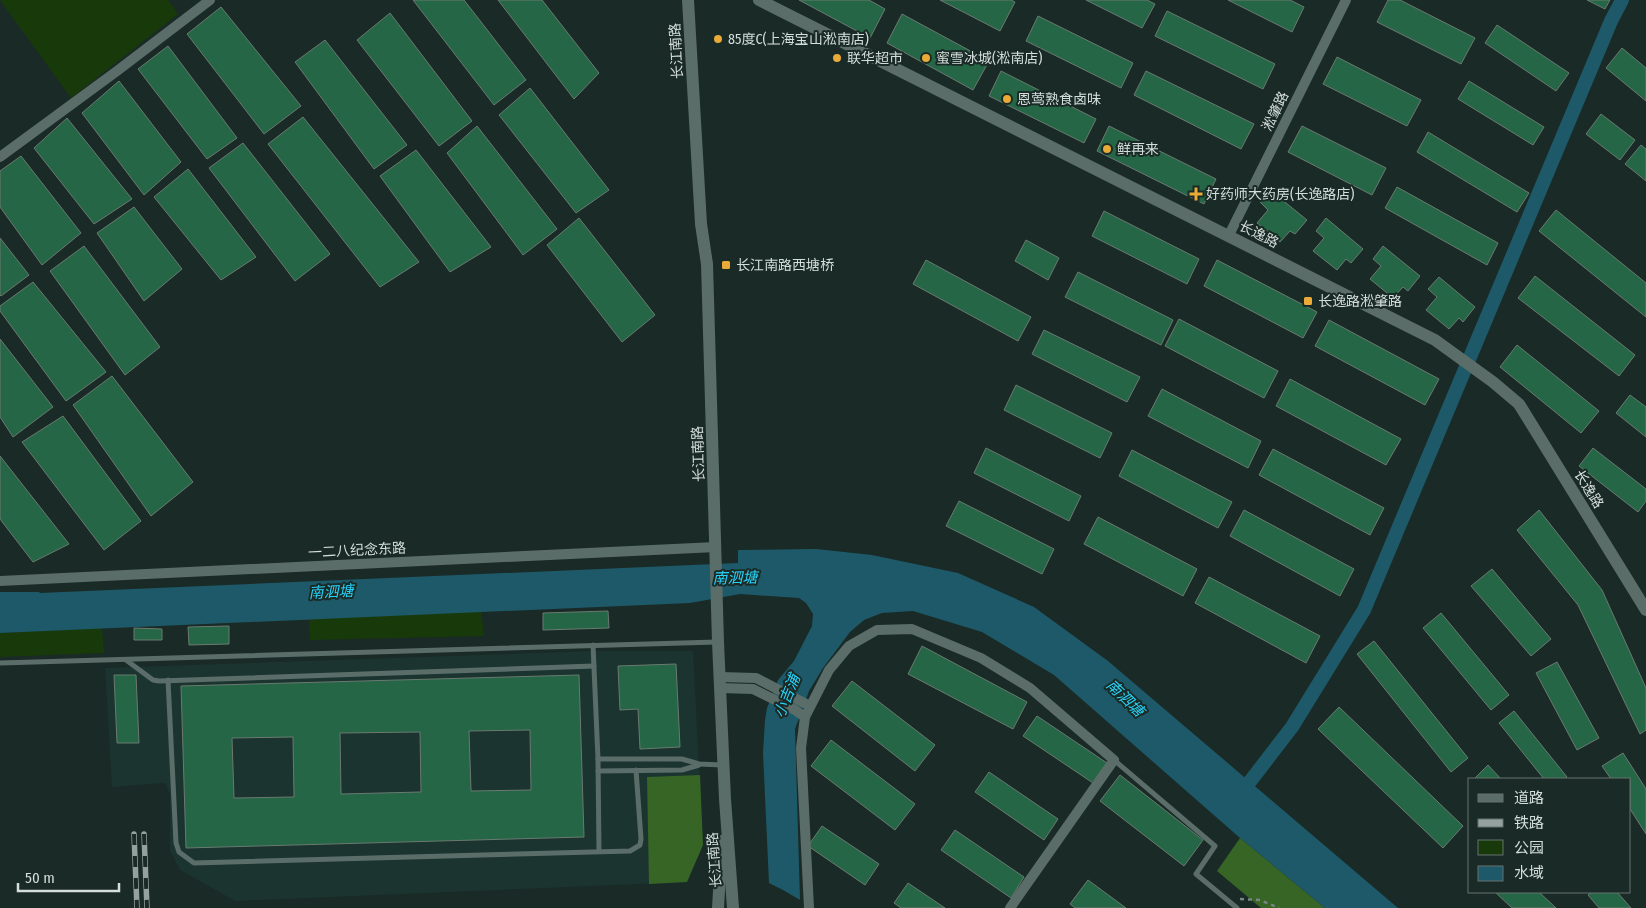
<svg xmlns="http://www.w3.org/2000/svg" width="1646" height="908" viewBox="0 0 1646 908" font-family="'Fira Sans Condensed','Noto Sans SC',sans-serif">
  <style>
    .built { fill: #1b342f }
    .green { fill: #183a0a }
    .forest { fill: #366525 }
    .water { fill: #1e5969 }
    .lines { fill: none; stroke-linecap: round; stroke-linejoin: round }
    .canal { stroke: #1e5969; stroke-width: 14 }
    .building { fill: #246645; stroke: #6b7a71; fill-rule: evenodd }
    .path { stroke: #788582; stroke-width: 2.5; stroke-dasharray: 4 4; stroke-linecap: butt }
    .lane { stroke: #5b6d69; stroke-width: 5 }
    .street { stroke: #5b6d69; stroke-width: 10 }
    .secondary { stroke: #5b6d69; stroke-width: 12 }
    .rail-casing { stroke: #95a19e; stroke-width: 5.5 }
    .rail { stroke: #1a2a26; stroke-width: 4; stroke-dasharray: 11; stroke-linecap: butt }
    .poi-dot { fill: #e9aa38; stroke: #1a2a26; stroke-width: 2 }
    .labels { text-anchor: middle; stroke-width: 4; stroke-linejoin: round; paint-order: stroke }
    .poi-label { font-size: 14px; fill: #d4dedb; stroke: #1a2a26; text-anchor: start }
    .street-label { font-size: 14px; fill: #d4dedb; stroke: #1a2a26 }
    .water-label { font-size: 15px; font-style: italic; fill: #28d3fa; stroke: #1a2a26 }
  </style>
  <rect width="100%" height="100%" fill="#1a2a26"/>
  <path class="built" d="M593 651H693L703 845 687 882 235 901 180 870 170 851V794L165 783 112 787 105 668Z"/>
  <g class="green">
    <path d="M0 0H168L178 14 71 98Z"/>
    <path d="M481 611 484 636 310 640 309 619Z"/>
    <path d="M102 628 104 653 0 657V633Z"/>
  </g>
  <g class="forest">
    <path d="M700 775 703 845 687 882 649 884 647 777Z"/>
    <path d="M1240 838 1325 908H1261L1217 871Z"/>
  </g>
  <path class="water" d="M816 549 872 555 958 573 1034 607 1108 661 1398 908H1325L1240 838 1054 675 982 632 913 611 882 613 864 620 850 632 823 668 809 691 795 729 800 900 783 890 769 883 763 753 765 720 767 708 778 680 794 661 812 626 813 614 806 603 799 598 740 594 690 603 0 633V592H39L40 593 738 563V550Z"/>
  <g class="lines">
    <path class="canal" d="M1238 797 1292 727 1364 610 1611 21 1622 0"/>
  </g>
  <g class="building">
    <path d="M413 0H464L526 80 494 105Z"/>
    <path d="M498 0H542L599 73 574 99Z"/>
    <path d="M799 0H869L885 9 870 38Z"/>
    <path d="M940 0H1011L1015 2 1000 31Z"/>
    <path d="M1086 0H1147L1155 4 1142 28Z"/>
    <path d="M1228 0H1290L1304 7 1292 32Z"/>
    <path d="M1388 0H1400L1475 38 1461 64 1377 22Z"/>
    <path d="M1587 0H1610L1605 9Z"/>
    <path d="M221 7 301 106 264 134 187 34Z"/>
    <path d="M1167 11 1275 64 1263 89 1155 36Z"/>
    <path d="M390 13 472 121 439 146 357 40Z"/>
    <path d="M902 14 989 61 973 90 887 43Z"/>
    <path d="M1038 16 1133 63 1121 88 1026 41Z"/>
    <path d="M1497 25 1569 73 1556 91 1485 43Z"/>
    <path d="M325 40 407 145 374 169 295 62Z"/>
    <path d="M168 46 237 138 207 159 138 69Z"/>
    <path d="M1622 48 1646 68V101L1606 68Z"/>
    <path d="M1337 57 1421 100 1407 126 1323 84Z"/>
    <path d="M1001 71 1096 119 1084 143 989 96Z"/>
    <path d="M1146 71 1254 124 1241 149 1134 95Z"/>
    <path d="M119 81 181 162 144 195 82 113Z"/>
    <path d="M1469 81 1544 127 1533 145 1458 99Z"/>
    <path d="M530 88 609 190 576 213 499 115Z"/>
    <path d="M1601 114 1635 140 1620 160 1586 134Z"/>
    <path d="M303 117 419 262 380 287 268 144Z"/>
    <path d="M67 118 132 199 94 224 34 148Z"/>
    <path d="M477 126 557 229 523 255 447 153Z"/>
    <path d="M1109 126 1216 179 1204 204 1097 151Z"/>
    <path d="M1302 126 1386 168 1372 195 1288 152Z"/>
    <path d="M1428 132 1529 193 1517 212 1417 152Z"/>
    <path d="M243 143 330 254 295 281 209 168Z"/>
    <path d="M1641 145 1646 149V181L1625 164Z"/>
    <path d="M416 150 491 247 450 272 380 176Z"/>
    <path d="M21 156 81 233 42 265 0 207V171Z"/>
    <path d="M188 169 256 257 221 280 154 197Z"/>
    <path d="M1397 187 1498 243 1487 265 1385 208Z"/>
    <path d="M1270 190 1307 220 1295 234 1290 231 1280 242 1257 223 1268 210 1260 202Z"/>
    <path d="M134 207 182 269 144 301 97 233Z"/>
    <path d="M1556 210 1646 283V317L1539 231Z"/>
    <path d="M1104 211 1199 259 1187 284 1092 236Z"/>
    <path d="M579 218 655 315 622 342 547 245Z"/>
    <path d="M1326 218 1363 249 1351 263 1346 259 1337 270 1313 251 1324 238 1316 231Z"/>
    <path d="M0 238 29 275 1 296 0 295Z"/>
    <path d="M1026 240 1059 258 1048 280 1015 261Z"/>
    <path d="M84 246 160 347 125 375 50 271Z"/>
    <path d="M1383 246 1420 276 1408 291 1403 287 1393 298 1370 279 1381 266 1373 259Z"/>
    <path d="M926 260 1031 317 1018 341 913 284Z"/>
    <path d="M1217 260 1317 312 1303 338 1204 286Z"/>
    <path d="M1078 272 1173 320 1161 345 1065 297Z"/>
    <path d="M1535 276 1635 355 1619 376 1518 298Z"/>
    <path d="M1439 277 1475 307 1463 322 1459 318 1449 329 1426 310 1437 297 1428 289Z"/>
    <path d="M33 282 106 372 66 401 0 311V306Z"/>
    <path d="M1179 319 1278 371 1264 398 1165 346Z"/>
    <path d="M1329 320 1439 379 1425 405 1315 346Z"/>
    <path d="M1044 330 1140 377 1127 402 1032 354Z"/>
    <path d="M0 339 53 407 13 437 0 417Z"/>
    <path d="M1517 345 1599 411 1581 433 1500 367Z"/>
    <path d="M112 376 193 482 151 516 73 405Z"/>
    <path d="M1290 379 1401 439 1386 465 1276 406Z"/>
    <path d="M1016 385 1112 433 1100 458 1004 410Z"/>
    <path d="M1162 389 1261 441 1248 468 1148 416Z"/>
    <path d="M1630 395 1646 407V437L1616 413Z"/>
    <path d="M63 416 141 521 104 550 22 442Z"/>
    <path d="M986 448 1081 496 1069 521 974 473Z"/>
    <path d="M1593 448 1646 489V501L1638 512 1579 466Z"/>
    <path d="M1273 449 1384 508 1370 535 1259 475Z"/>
    <path d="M1132 450 1232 502 1218 528 1119 476Z"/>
    <path d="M0 456 69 544 33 562 0 519Z"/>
    <path d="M959 501 1054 549 1042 574 946 526Z"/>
    <path d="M1244 510 1354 569 1340 596 1230 536Z"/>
    <path d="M1539 510 1602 590 1646 688V730L1640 734 1578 605 1517 530Z"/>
    <path d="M1098 517 1197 569 1183 596 1084 544Z"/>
    <path d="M1492 569 1551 639 1531 656 1471 586Z"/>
    <path d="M1209 577 1320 636 1306 663 1195 603Z"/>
    <path d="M608 611 609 628 543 630V613Z"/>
    <path d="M1441 613 1509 695 1491 710 1423 628Z"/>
    <path d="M229 626V644L189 645 188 627Z"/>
    <path d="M134 628 162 629V640H134Z"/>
    <path d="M1374 641 1468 758 1451 772 1357 654Z"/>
    <path d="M922 646 1027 702 1013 729 908 674Z"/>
    <path d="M1557 662 1599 738 1577 750 1536 673Z"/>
    <path d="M676 664 680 747 640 749 638 709 620 710 618 666Z"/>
    <path d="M114 675H136L139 743H117Z"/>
    <path d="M579 675 584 837 186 848 181 686ZM530 730 531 790 471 791 469 731ZM420 732 421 792 341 794 340 733ZM293 737 294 797 234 798 232 738Z"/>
    <path d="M852 681 935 745 915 771 832 706Z"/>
    <path d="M1339 707 1463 826 1443 848 1318 729Z"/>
    <path d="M1514 711 1567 777 1564 779H1544L1499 723Z"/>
    <path d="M1037 716 1107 763 1093 783 1023 736Z"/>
    <path d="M831 740 915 804 895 830 811 766Z"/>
    <path d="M1623 753 1646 789V834L1630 809V779H1611L1602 766Z"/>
    <path d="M1488 765 1501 779H1474Z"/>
    <path d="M989 772 1058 819 1044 840 975 792Z"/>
    <path d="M1120 775 1203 840 1184 866 1100 801Z"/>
    <path d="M822 826 879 864 865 885 808 846Z"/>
    <path d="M955 830 1024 877 1011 898 941 850Z"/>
    <path d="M1088 880 1126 908H1075L1070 904Z"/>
    <path d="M908 883 945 908H901L894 903Z"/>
    <path d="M1495 892H1539L1556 908H1512Z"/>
    <path d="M1592 892H1617L1631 908H1599L1588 895Z"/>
  </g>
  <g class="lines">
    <path class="path" d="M1240 899 1260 900 1279 908"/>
    <g class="lane">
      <path d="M593 645 598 759 599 851"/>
      <path d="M126 660 153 680 159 681 594 666"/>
      <path d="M0 663 717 642"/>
      <path d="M168 680 176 843 179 852 194 863 630 851 640 845 641 839 636 770"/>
      <path d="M598 759H682L699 764 722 765"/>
      <path d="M1114 760 1215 846 1196 874 1237 908"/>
      <path d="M598 771 682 770 699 765"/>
    </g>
    <g class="street">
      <path d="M0 157 117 71 210 0"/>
      <path d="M1229 235 1346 0"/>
      <path d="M0 581 716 547"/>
      <path d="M720 677 756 678 810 706"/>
      <path d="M720 688 753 689 795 710 805 717"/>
      <path d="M809 908 801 748 805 717 829 670 849 646 877 630 912 629 981 658 1030 688 1114 760 1010 908"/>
    </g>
    <g class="secondary">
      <path d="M688 0 701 224 707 264 718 642 725 799 733 908"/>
      <path d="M759 0 1435 340 1493 382 1519 404 1646 610"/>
      <path d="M718 908 722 841"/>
    </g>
    <defs>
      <g id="rail">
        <path d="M134 834 137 908"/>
        <path d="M144 834 147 908"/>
      </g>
    </defs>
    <use href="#rail" class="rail-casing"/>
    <use href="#rail" class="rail"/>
  </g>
  <g class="poi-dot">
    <circle cx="718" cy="39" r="5"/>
    <circle cx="837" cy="58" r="5"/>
    <circle cx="926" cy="58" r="5"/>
    <circle cx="1007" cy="99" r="5"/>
    <circle cx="1107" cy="149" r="5"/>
    <path d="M1193.5 186.5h5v5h5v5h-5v5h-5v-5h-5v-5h5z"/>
    <rect x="721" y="260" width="10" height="10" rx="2.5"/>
    <rect x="1303" y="296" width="10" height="10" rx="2.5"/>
  </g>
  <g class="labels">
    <g class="poi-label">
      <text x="728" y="44">85度C(上海宝山淞南店)</text>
      <text x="847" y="63">联华超市</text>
      <text x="936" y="63">蜜雪冰城(淞南店)</text>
      <text x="1017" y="104">恩莺熟食卤味</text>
      <text x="1117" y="154">鲜再来</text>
      <text x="1206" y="199">好药师大药房(长逸路店)</text>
      <text x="736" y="270">长江南路西塘桥</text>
      <text x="1318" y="306">长逸路淞肇路</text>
    </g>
    <g class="street-label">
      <text transform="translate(676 51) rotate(-93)" y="5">长江南路</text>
      <text transform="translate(1275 111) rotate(-64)" y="5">淞肇路</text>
      <text transform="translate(1259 234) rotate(27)" y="5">长逸路</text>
      <text transform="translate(698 454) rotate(-92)" y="5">长江南路</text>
      <text transform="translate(1589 489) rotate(58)" y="5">长逸路</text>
      <text transform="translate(357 550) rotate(-3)" y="5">一二八纪念东路</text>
      <text transform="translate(714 860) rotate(-94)" y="5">长江南路</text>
    </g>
    <g class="water-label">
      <text transform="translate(735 578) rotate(-1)" y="5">南泗塘</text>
      <text transform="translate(331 592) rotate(-3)" y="5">南泗塘</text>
      <text transform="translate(787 696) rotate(-68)" y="5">小吉浦</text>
      <text transform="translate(1125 698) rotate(44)" y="5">南泗塘</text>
    </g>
  </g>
  <rect x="1468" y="778" width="162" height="115" fill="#1a2a26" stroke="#64726e"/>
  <rect x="1478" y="794" width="25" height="8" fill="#5b6d69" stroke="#64726e"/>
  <text x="1514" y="803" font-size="15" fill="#d4dedb">道路</text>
  <rect x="1478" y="819" width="25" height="8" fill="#95a19e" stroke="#64726e"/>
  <text x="1514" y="828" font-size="15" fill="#d4dedb">铁路</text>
  <rect x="1478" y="840" width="25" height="15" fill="#183a0a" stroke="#64726e"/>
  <text x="1514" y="853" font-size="15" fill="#d4dedb">公园</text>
  <rect x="1478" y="866" width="25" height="15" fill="#1e5969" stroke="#64726e"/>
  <text x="1514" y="878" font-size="15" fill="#d4dedb">水域</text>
  <path d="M18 883v8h101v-8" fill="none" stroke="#d4dedb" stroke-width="2.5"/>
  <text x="25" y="883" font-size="15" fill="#d4dedb" stroke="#1a2a26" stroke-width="4" paint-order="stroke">50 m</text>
</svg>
